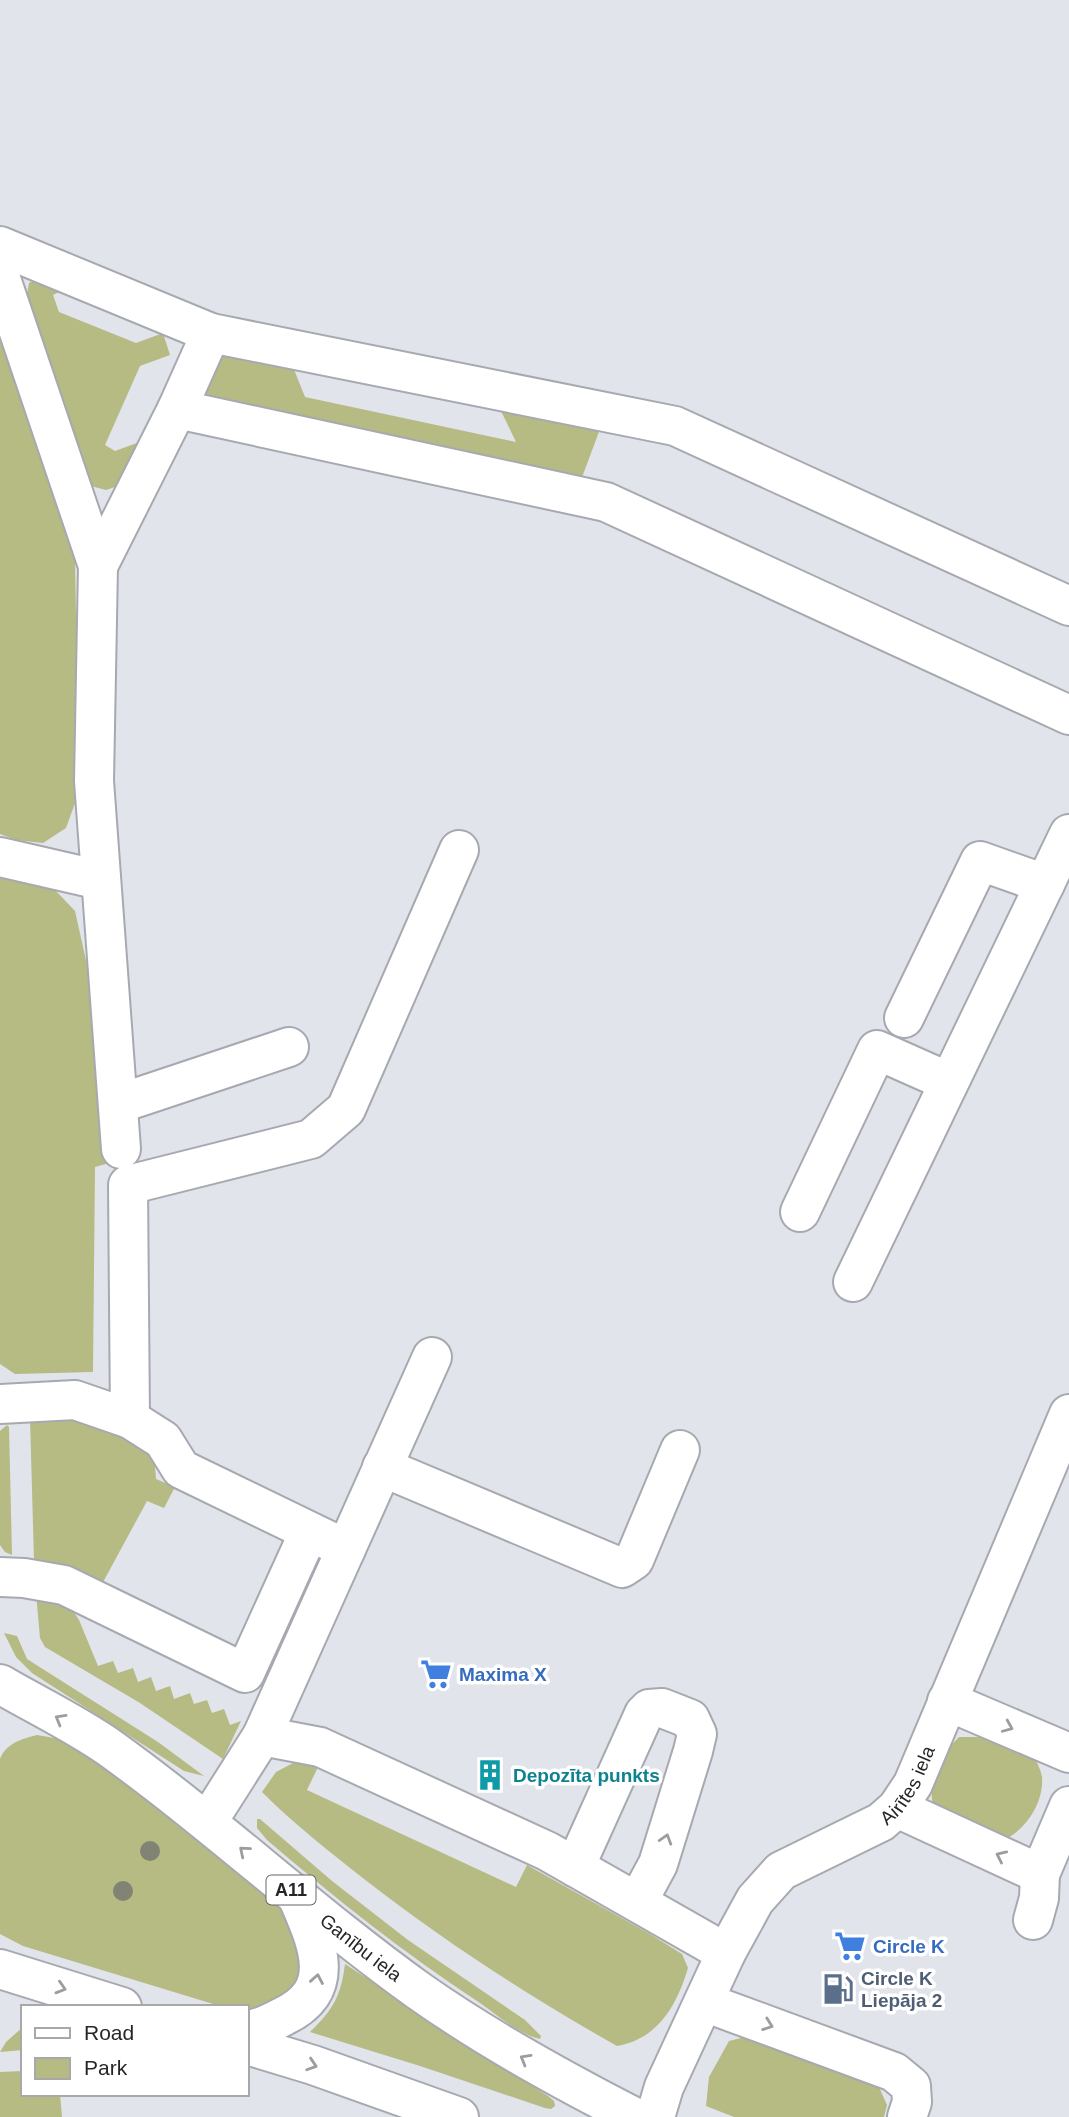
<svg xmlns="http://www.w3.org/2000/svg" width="1069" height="2117" viewBox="0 0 1069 2117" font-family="Helvetica,sans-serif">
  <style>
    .green { fill: #b6ba83 }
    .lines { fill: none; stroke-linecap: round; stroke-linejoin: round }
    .minor-casing { stroke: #a7a9b1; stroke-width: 42 }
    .highway-casing { stroke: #a7a9b1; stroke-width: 42 }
    .minor { stroke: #fff; stroke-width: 38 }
    .highway { stroke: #fff; stroke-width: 38 }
    .tree { fill: #818375 }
    .oneway { stroke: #9d9d9f }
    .labels { text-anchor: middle; stroke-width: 7; stroke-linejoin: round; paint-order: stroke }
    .shield { fill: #fff; stroke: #666769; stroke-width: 2 }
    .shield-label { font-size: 18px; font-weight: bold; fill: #252629 }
    .shop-label { font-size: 19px; font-weight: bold; fill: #366cbe; stroke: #fff; text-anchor: start }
    .culture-label { font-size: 19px; font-weight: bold; fill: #0d838f; stroke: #fff; text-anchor: start }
    .street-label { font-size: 19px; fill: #252629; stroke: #fff }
    .service-label { font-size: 19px; font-weight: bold; fill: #4e5e75; stroke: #fff; text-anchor: start }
  </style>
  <rect width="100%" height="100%" fill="#e2e4ec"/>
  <g class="green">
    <path d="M45 274 73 285 53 295 59 312 136 343 163 333 170 355 140 366 105 445 115 451 145 440 121 485 106 490 87 485 25 305 29 283Z"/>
    <path d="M0 335 75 556 79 792 66 828 43 843 16 840 0 834Z"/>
    <path d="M236 346 293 367 305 397 516 442 501 411 600 429 581 480 208 402 201 389 221 356Z"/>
    <path d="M0 873 56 891 75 911 91 983 109 1163 95 1167 93 1372 15 1374 0 1364Z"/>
    <path d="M78 1417 126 1438 154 1454 156 1479 175 1487 164 1508 147 1501 102 1584 34 1560 30 1418Z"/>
    <path d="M7 1425 9 1427 12 1555 5 1552 0 1545V1431Z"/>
    <path d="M36 1593 70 1606 79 1620 98 1666 113 1661 118 1673 133 1668 138 1682 151 1677 156 1691 170 1686 174 1699 190 1693 194 1704 207 1700 212 1713 224 1709 230 1725 241 1721 223 1759 140 1703 45 1647 40 1638Z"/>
    <path d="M4 1633 17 1636 27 1659 158 1742 204 1776 184 1771 32 1673 16 1657Z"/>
    <path d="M37 1735 60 1739 134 1787 280 1907 295 1923 302 1942 298 1979 277 2005 247 2012V2007H223L23 1946 0 1934V1759C6 1743 22 1739 37 1735Z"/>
    <path d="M959 1737H979L1036 1760C1038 1765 1041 1771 1042 1777 1044 1802 1027 1828 1006 1839L934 1809C926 1781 939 1756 959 1737Z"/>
    <path d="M295 1762 318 1767 307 1790 516 1887 527 1865 650 1934 682 1954 688 1968C677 2005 658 2039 617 2046 530 1997 447 1943 368 1882 331 1853 295 1825 262 1792L276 1772Z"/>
    <path d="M257 1819H260L332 1881 408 1940 525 2020 541 2036 540 2039C519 2034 497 2015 480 2003 405 1954 335 1898 267 1840L257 1828Z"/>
    <path d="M345 1964 548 2096 554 2101 555 2106 551 2109 545 2108 420 2066 310 2032C333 2010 341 1996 345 1964Z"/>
    <path d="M23 2027V2050L0 2052 6 2042Z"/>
    <path d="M745 2037 874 2076 887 2105 884 2117H734L706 2106 709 2077 729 2041Z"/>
    <path d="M23 2071V2094H60L62 2117H0V2072Z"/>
  </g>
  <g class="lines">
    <defs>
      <g id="minor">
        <path d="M0 246 211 333 177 409 98 566"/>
        <path d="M0 276 98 566 94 781 121 1149"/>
        <path d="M211 333 675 426 1069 606"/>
        <path d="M177 409 606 502 1069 715"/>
        <path d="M0 857 100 880"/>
        <path d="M904 1018 980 861 1045 884"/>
        <path d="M118 1104 289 1047"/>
        <path d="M800 1212 877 1050 949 1082"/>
        <path d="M853 1282 1069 834"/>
        <path d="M0 1404 75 1400 130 1419 128 1185 311 1139 346 1109 459 850"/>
        <path d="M130 1419 163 1440 181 1469 346 1549 432 1357"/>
        <path d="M382 1467 622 1568 634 1560 680 1450"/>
        <path d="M0 1577 24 1578 64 1585 245 1673 309 1532"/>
        <path d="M947 1701 1069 1753"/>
        <path d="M262 1736 346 1549"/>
        <path d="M897 1808 1040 1874 1069 1806"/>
        <path d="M208 1821 262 1736 320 1747 547 1851 726 1953"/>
        <path d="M575 1867 644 1714 649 1709 662 1708 690 1719 697 1734 693 1751 658 1864 638 1901"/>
        <path d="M1033 1920 1039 1898 1040 1874"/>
        <path d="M704 2002 894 2072 911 2086 912 2102 907 2117"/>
        <path id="s1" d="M655 2117 664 2087 726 1953 755 1900 781 1871 881 1822 897 1808 913 1784 1069 1414"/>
      </g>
      <g id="highway">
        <path id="s2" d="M0 1684C36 1705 76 1724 110 1748 217 1825 313 1915 419 1991 487 2039 560 2079 634 2117"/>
        <path d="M0 1969 122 2007"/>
        <path d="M247 2030C260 2029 271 2023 282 2017 341 1990 316 1941 297 1896"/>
        <path d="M247 2045 313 2065 459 2117"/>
      </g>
    </defs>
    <use href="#minor" class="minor-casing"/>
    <use href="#highway" class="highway-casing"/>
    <use href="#minor" class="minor"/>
    <use href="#highway" class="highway"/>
  </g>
  <g class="tree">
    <circle cx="150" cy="1851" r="10"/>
    <circle cx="123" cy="1891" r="10"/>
  </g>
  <defs><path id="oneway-chevron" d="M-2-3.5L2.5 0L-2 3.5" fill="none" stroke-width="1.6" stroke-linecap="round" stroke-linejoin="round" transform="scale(1.75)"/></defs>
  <g class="oneway">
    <use href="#oneway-chevron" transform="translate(60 1719) rotate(-150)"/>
    <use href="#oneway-chevron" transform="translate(1008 1727) rotate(23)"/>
    <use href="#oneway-chevron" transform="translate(666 1839) rotate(-73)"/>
    <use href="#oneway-chevron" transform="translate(244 1851) rotate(-140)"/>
    <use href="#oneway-chevron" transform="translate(1001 1856) rotate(-155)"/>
    <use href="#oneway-chevron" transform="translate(317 1979) rotate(-80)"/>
    <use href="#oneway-chevron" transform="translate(61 1988) rotate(17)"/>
    <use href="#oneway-chevron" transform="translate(768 2025) rotate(20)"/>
    <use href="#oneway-chevron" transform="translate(525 2059) rotate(-150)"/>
    <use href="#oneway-chevron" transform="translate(312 2065) rotate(18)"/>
  </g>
  <defs>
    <symbol id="supermarket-bare" viewBox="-9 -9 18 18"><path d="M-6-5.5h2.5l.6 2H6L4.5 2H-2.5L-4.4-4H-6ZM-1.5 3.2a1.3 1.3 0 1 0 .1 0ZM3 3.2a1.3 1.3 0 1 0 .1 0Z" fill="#3f7fe0" stroke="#fff" stroke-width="2.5" paint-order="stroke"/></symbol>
    <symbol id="building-bare" viewBox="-9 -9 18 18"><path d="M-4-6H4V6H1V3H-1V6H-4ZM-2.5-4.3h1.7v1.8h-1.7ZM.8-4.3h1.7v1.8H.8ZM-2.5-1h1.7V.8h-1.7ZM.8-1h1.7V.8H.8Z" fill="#0f9aa8" stroke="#fff" stroke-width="2.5" paint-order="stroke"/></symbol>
    <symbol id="fuel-bare" viewBox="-9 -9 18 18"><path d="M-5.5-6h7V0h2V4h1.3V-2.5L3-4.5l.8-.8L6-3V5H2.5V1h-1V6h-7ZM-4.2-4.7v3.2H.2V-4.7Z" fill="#5c6f8a" stroke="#fff" stroke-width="2.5" paint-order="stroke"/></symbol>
  </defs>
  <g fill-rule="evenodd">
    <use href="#supermarket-bare" x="414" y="1652" width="44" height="44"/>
    <use href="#building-bare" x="468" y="1753" width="44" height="44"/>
    <use href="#supermarket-bare" x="828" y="1924" width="44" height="44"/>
    <use href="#fuel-bare" x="816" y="1967" width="44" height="44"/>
  </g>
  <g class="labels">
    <rect class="shield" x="266.5" y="1875.5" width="49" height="29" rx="5"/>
    <g class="shield-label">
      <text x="291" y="1896">A11</text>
    </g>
    <g class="shop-label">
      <text x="459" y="1681">Maxima X</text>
      <text x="873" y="1953">Circle K</text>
    </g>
    <g class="culture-label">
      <text x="513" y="1782">Depozīta punkts</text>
    </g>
    <g class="street-label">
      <text dy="7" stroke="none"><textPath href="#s1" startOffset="436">Airītes iela</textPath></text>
      <text dy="7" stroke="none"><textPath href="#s2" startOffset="448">Ganību iela</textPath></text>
    </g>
    <g class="service-label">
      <text x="861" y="1985">Circle K<tspan x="861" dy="22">Liepāja 2</tspan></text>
    </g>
  </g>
  <rect x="21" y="2005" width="228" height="91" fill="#ffffff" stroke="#a8a8a9" stroke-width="2"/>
  <rect x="35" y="2028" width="35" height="10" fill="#ffffff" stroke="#a8a8a9" stroke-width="2"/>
  <text x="84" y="2040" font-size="21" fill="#252629">Road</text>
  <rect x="35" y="2058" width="35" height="21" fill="#b6ba83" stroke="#a8a8a9" stroke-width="2"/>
  <text x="84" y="2075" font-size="21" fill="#252629">Park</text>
</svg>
